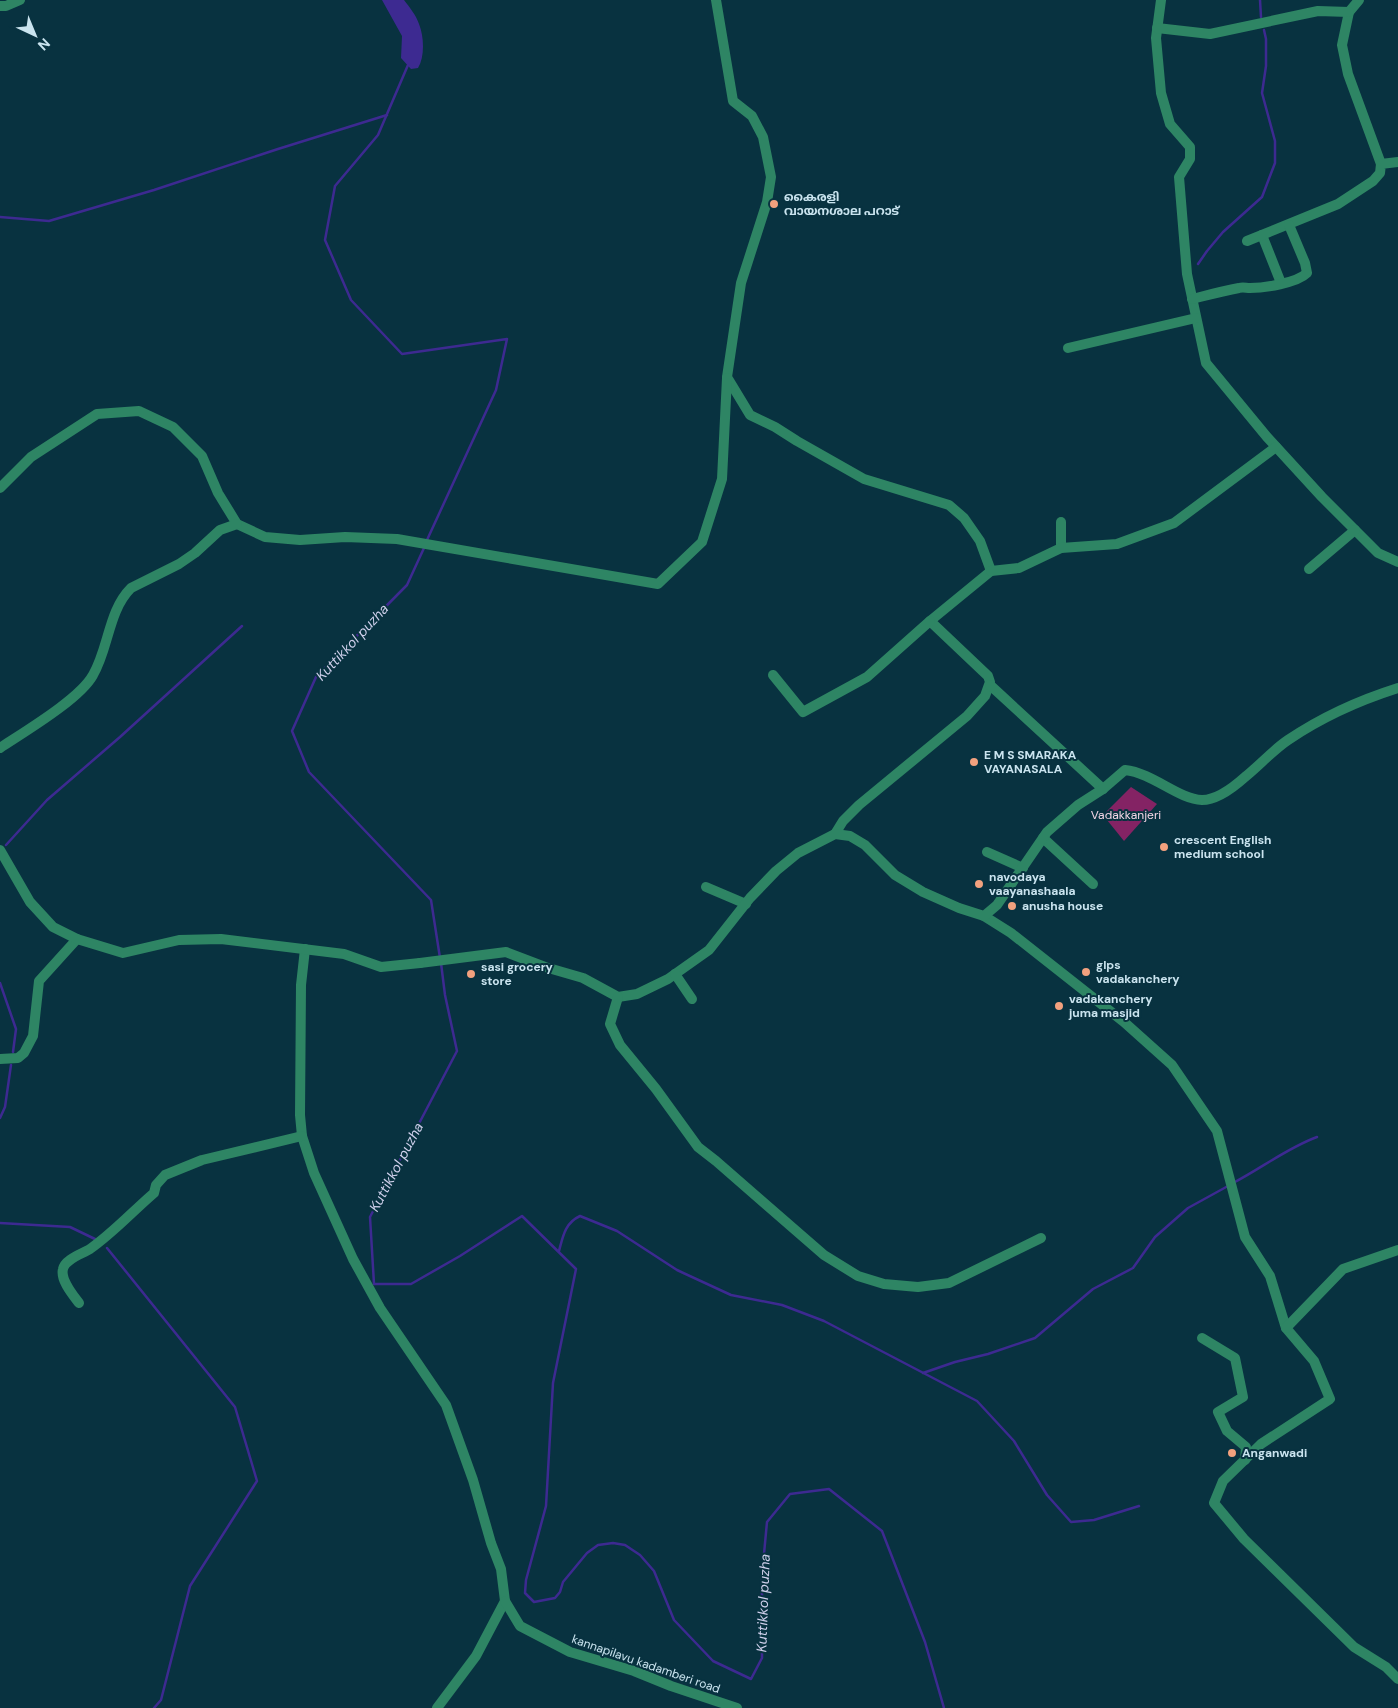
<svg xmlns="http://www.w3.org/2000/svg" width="1398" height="1708" viewBox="0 0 1398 1708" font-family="'DM Sans','Noto Sans Malayalam',sans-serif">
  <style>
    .green { fill: #842364 }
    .water { fill: #3d2a91 }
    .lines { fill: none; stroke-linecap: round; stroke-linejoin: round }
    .stream { stroke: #3d2a91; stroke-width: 2.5 }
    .minor { stroke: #2e8564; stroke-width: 10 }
    .tertiary { stroke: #2e8564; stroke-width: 10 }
    .poi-dot { fill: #f2a17e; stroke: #083240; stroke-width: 2 }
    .labels { text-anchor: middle; stroke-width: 4; stroke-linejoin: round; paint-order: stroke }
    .poi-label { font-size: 12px; font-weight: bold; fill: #cae4ef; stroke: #083240; text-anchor: start }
    .park-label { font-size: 12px; fill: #f2d5e5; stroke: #083240 }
    .street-label { font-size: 12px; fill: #cae4ef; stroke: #083240 }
    .water-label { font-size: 14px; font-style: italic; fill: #cfd0eb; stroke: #083240 }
  </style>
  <rect width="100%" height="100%" fill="#083240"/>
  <path class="green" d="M1131 787 1157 804 1124 841 1103 815Z"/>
  <path class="water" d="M382 0H404C410 8 416 15 419 24 424 36 425 57 418 68L411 69 401 58 402 36Z"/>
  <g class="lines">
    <g class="stream">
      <path d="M1260 0 1261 17"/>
      <path d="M408 65 378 135 335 186 325 240 351 300 402 354 507 339 496 390 427 540"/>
      <path d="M0 217 49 221 154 190 278 149 387 115"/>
      <path d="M1198 264 1207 251 1223 232 1262 197 1275 163V141L1262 93 1266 66V39L1264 30"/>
      <path d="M424 548 407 585 316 677 292 731 309 772 431 900 440 958"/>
      <path d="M6 845 47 800 120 737 242 626"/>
      <path d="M441 963 445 995 457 1051 370 1217 374 1284H411L460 1256 522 1216 576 1269 553 1383 546 1506 526 1580 525 1593 534 1602 555 1598 560 1592 563 1582 587 1553 598 1545 613 1543 625 1545 640 1555 654 1571 674 1620 713 1661 751 1679 762 1658V1575L767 1522 790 1494 829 1489 882 1531 925 1642 944 1708"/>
      <path d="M0 983 16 1029 13 1052"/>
      <path d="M0 1118 5 1107 11 1065"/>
      <path d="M1233 1183C1262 1168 1287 1148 1317 1137"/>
      <path d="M0 1223 70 1227 95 1239"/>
      <path d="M107 1248 235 1407 257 1481 190 1586 161 1700 154 1708"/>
      <path d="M559 1251C563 1236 565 1223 580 1216L617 1231 677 1270 731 1295 782 1305 824 1321 977 1401 1014 1441 1047 1495 1071 1522 1094 1520 1139 1506"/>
      <path d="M923 1373 955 1362 988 1354 1035 1338 1093 1289 1133 1268 1155 1237 1188 1208 1228 1186"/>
    </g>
    <g class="minor">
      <path d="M716 0 733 101 752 116 763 137 771 177 767 202 741 283 727 377 750 415 775 427 797 441 864 479 949 505 964 518 980 541 991 571 930 621 988 676 990 682 985 696 967 716 859 805 843 821 835 834"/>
      <path d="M1161 0 1156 38 1161 93 1170 124 1190 147V159L1179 177 1187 274 1206 363 1267 437 1322 497 1378 553 1398 562"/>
      <path d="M1359 0 1349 12 1342 45 1348 74 1381 164"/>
      <path d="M1157 28 1210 34 1318 11 1349 12"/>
      <path d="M1262 235 1281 283"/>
      <path d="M1247 241 1338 204 1373 181 1380 173 1381 164 1398 162"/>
      <path d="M1192 299C1208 295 1223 291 1239 288 1243 287 1246 288 1250 288 1264 288 1297 283 1307 273L1305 263 1289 225"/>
      <path d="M1068 348 1196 318"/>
      <path d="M0 488 31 457 97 414 139 411 173 427 202 456 218 493 237 524 265 537 300 540 345 537 397 539 658 584 702 542 722 479 727 378"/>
      <path d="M1061 548V522"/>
      <path d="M1309 569 1355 530"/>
      <path d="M991 571 1019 568 1061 548 1117 544 1174 523 1276 447"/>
      <path d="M773 675 803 712 867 677 930 621"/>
      <path d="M990 685 1103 789"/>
      <path d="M0 748C24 732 80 699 93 675 109 648 108 611 131 588L179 564 195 553 220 530 237 524"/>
      <path d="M1043 838 1093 884"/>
      <path d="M987 852 1023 868"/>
      <path d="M706 887 746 904"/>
      <path d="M984 916 1011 933 1124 1022 1172 1065 1217 1131 1245 1237 1270 1276 1286 1328 1314 1361 1330 1399 1261 1444 1223 1481 1214 1503 1244 1539 1354 1647 1386 1667 1398 1679"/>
      <path d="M305 949 301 985 300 1115 302 1136 314 1173 353 1259 380 1308 446 1405 473 1480 491 1543 501 1569 505 1601 476 1656 437 1708"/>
      <path d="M420 963 506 952 545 967 583 978 618 997 637 994 668 979 709 950 750 898 776 871 798 853 835 834 850 836 865 845 895 875 923 892 959 908 984 916 997 905 1047 832 1078 805 1103 789 1125 770C1153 773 1178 799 1202 800 1217 800 1235 786 1245 777 1260 765 1273 750 1288 740 1322 717 1360 700 1398 688"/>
      <path d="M675 974 692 999"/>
      <path d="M618 997 610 1024 620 1045 656 1089 698 1147 716 1161 824 1255 858 1276 884 1284 918 1287 949 1283 1041 1238"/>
      <path d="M0 1059 18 1058 24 1053 33 1036 39 981 77 939"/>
      <path d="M79 1303C73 1295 60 1280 63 1269 65 1259 82 1254 90 1249 113 1233 133 1211 154 1193L156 1185 165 1175 202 1160 302 1136"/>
      <path d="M1286 1328 1343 1269 1398 1250"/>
      <path d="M1202 1338 1235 1358 1243 1397 1218 1412 1227 1431 1246 1447 1245 1460"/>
      <path d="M505 1601 520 1626 570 1652 634 1671 671 1686 737 1708"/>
    </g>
    <g class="tertiary">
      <path d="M0 6H6L20 0"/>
      <path d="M0 850 30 902 53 927 77 939 123 953 179 940 221 939 344 954 381 967 420 963"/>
    </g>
  </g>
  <g class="poi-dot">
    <circle cx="774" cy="204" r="5"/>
    <circle cx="974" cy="762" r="5"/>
    <circle cx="1164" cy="847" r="5"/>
    <circle cx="979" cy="884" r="5"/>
    <circle cx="1012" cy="906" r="5"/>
    <circle cx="1086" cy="972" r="5"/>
    <circle cx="471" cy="974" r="5"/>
    <circle cx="1059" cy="1006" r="5"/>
    <circle cx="1232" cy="1453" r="5"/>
  </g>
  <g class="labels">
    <g class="poi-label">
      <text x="784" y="201">കൈരളി<tspan x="784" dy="14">വായനശാല പറാട്</tspan></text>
      <text x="984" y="759">E M S SMARAKA<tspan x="984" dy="14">VAYANASALA</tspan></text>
      <text x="1174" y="844">crescent English<tspan x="1174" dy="14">medium school</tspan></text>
      <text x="989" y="881">navodaya<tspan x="989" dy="14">vaayanashaala</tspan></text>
      <text x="1022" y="910">anusha house</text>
      <text x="1096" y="969">glps<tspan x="1096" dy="14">vadakanchery</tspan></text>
      <text x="481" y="971">sasi grocery<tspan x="481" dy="14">store</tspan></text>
      <text x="1069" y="1003">vadakanchery<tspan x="1069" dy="14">juma masjid</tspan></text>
      <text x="1242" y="1457">Anganwadi</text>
    </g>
    <g class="park-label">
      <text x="1126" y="819">Vadakkanjeri</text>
    </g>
    <g class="street-label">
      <text transform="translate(646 1664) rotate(19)" y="4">kannapilavu kadamberi road</text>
    </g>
    <g class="water-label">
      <text transform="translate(352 642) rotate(-47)" y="5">Kuttikkol puzha</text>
      <text transform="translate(396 1167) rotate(-62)" y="5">Kuttikkol puzha</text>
      <text transform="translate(763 1603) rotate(-88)" y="5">Kuttikkol puzha</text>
    </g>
  </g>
  <g transform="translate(35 35) rotate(136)" stroke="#083240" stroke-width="4" paint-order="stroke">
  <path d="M0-4L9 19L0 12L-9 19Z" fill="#cae4ef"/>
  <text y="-8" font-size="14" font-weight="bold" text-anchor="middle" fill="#cae4ef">N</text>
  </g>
</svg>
